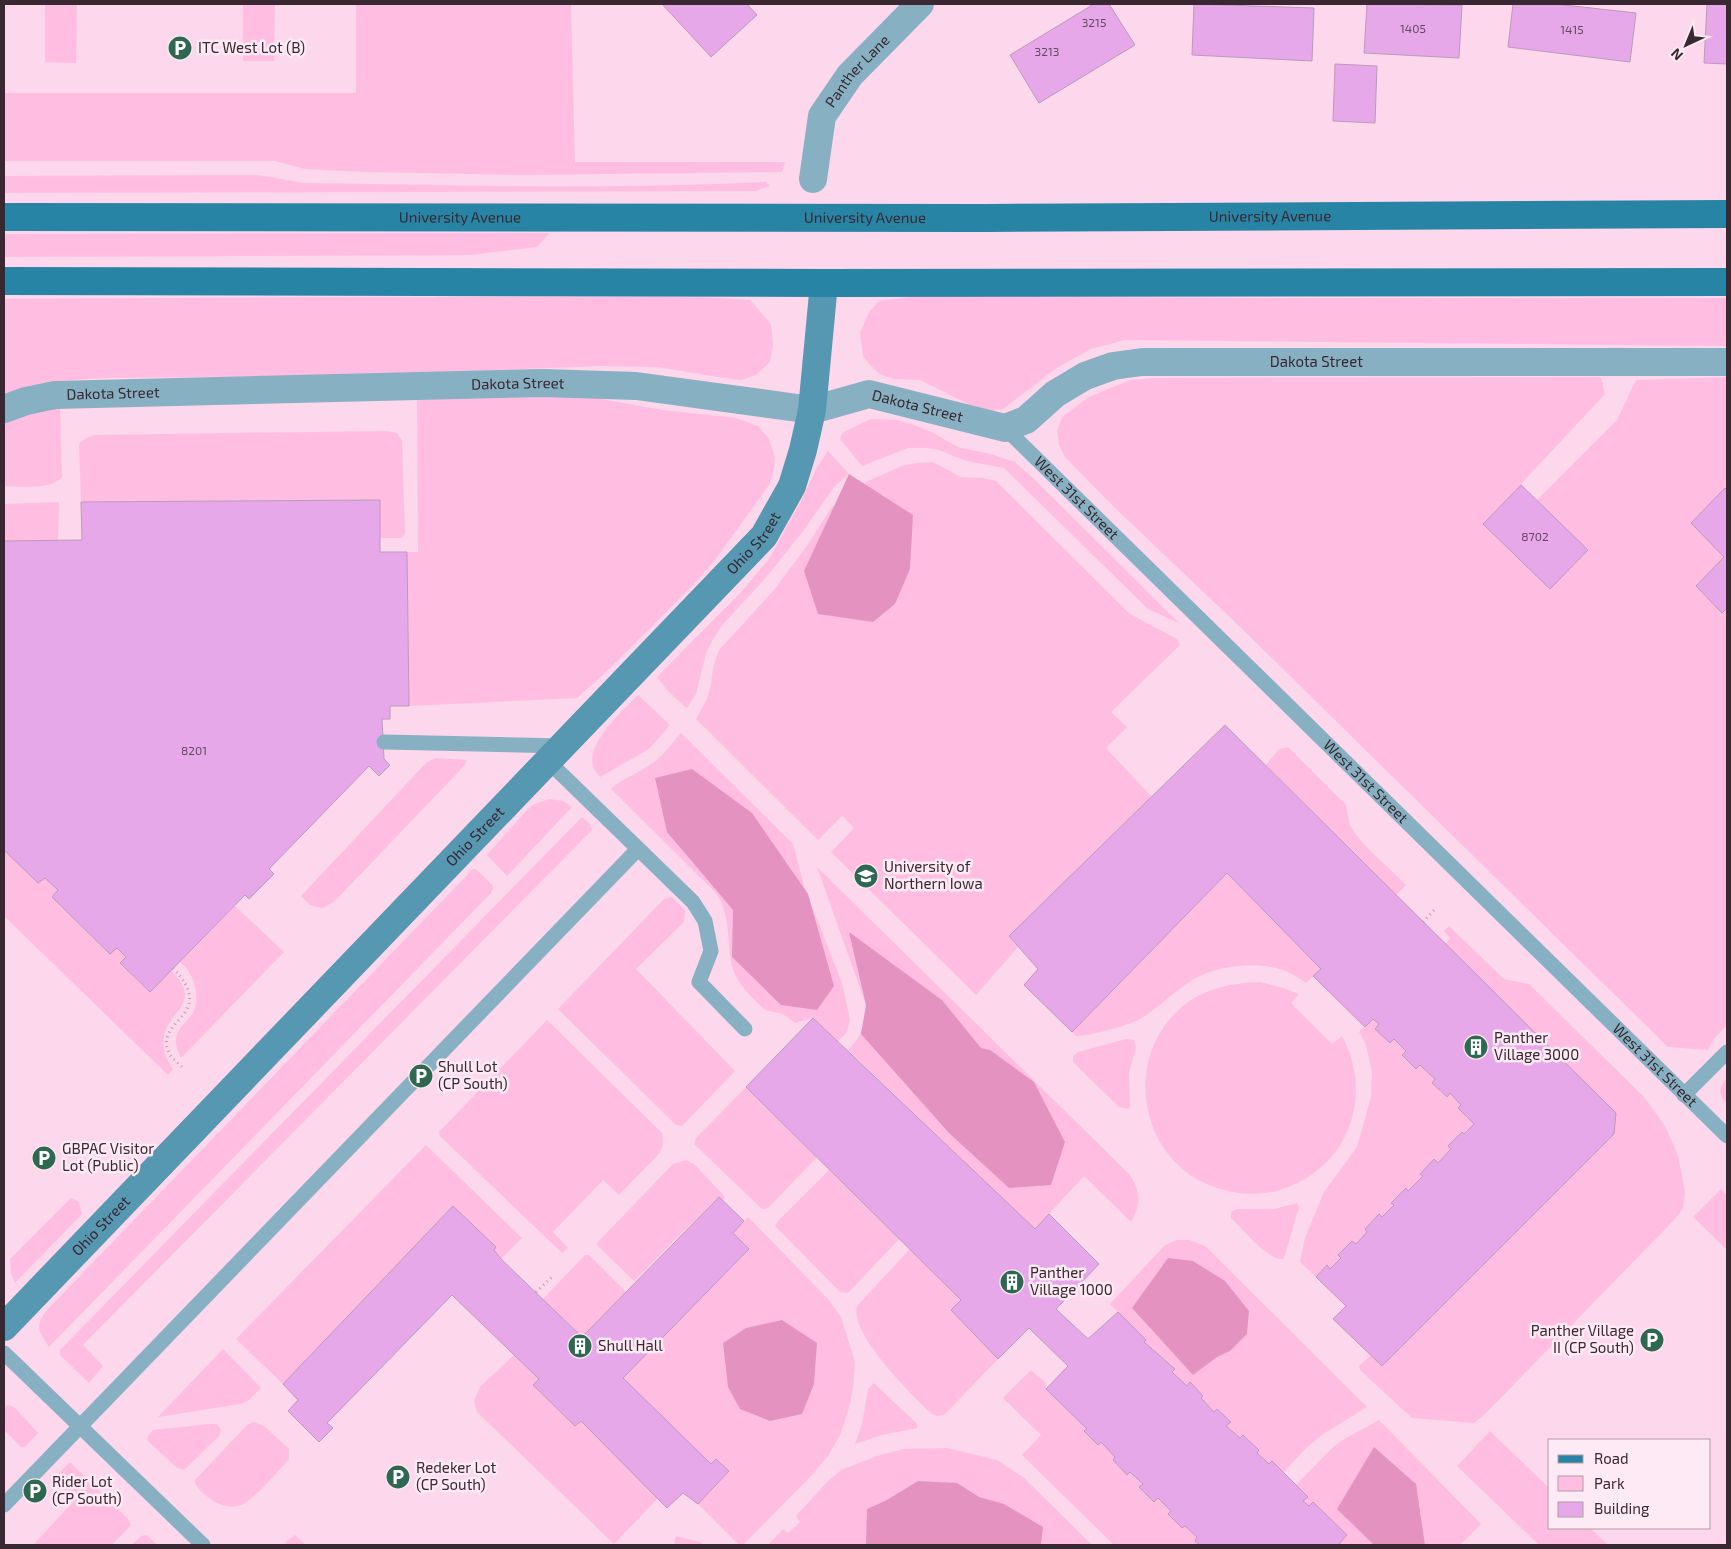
<svg xmlns="http://www.w3.org/2000/svg" width="1731" height="1549" viewBox="0 0 1731 1549" font-family="'Exo 2',sans-serif">
  <style>
    .green { fill: #ffbee1 }
    .forest { fill: #e493c1 }
    .building { fill: #e7a8ea; stroke: #bb9abc }
    .lines { fill: none; stroke-linecap: round; stroke-linejoin: round }
    .path { stroke: #bd9eaf; stroke-width: 3; stroke-dasharray: 1 4; stroke-linecap: butt }
    .lane { stroke: #87b1c2; stroke-width: 15 }
    .street { stroke: #87b1c2; stroke-width: 28 }
    .secondary { stroke: #5697b1; stroke-width: 28 }
    .primary { stroke: #2884a4; stroke-width: 28 }
    .labels { text-anchor: middle; stroke-width: 5; stroke-linejoin: round; paint-order: stroke }
    .number-label { font-size: 12px; fill: #64485f }
    .poi-label { font-size: 15px; fill: #392831; stroke: #feeaf4; text-anchor: start }
    .street-label { font-size: 15px; fill: #392831; stroke: #feeaf4 }
  </style>
  <rect width="100%" height="100%" fill="#fdd7eb"/>
  <g class="green">
    <path d="M45 4H77L76 63 45 62Z"/>
    <path d="M243 4H275L274 61H243Z"/>
    <path d="M356 4H571L575 162H785L782 172 523 175 366 172 305 169 275 161H4V93H356Z"/>
    <path d="M245 175C262 174 287 181 305 183 458 185 612 190 766 182L770 186 756 191 4 193V176Z"/>
    <path d="M550 233 537 247 470 255 4 257V234Z"/>
    <path d="M918 296 1252 298H1727V346L1125 340 1091 349 1058 367 1003 409 990 411 976 408 920 380 894 379 880 374 869 364 863 356 860 333 869 312 879 301Z"/>
    <path d="M344 297H703L750 300 771 324 773 345 770 362 756 375 741 380 717 377 658 367 600 366 364 375 109 378 56 381 4 395V299Z"/>
    <path d="M1601 377 1605 394 1521 484 1537 500 1617 420 1636 380 1727 377V486L1725 488 1727 490V1025L1713 1040 1708 1050 1668 1047 1236 623 1114 507 1065 457 1059 445 1057 431 1062 417 1089 397 1108 389 1131 380 1154 378Z"/>
    <path d="M573 394 663 410 736 418 758 426 769 439 775 458 773 473 769 485 715 560 693 585 604 674 577 698 409 706 407 552H418L417 396Z"/>
    <path d="M60 406 62 477C48 491 22 486 4 486V421Z"/>
    <path d="M871 419 896 420 912 424 931 432 960 448 987 453 1015 462 1031 476 1179 623 1148 609 1004 468 966 461 939 450 926 448H908L862 466 840 439 842 433Z"/>
    <path d="M388 431 397 433 402 441 405 534 402 538H380L379 500 81 502 79 444 86 438 94 435Z"/>
    <path d="M828 451 849 474 834 487 801 534 763 581 723 624 712 641 706 653 696 694 687 708 685 707 667 690 657 677 741 592 769 559 800 503 816 469Z"/>
    <path d="M933 462 961 477 983 478 996 481 1130 614 1177 639 1180 645 1111 712 1127 727 1106 748 1152 797 1009 936 1018 947 976 995 831 852 854 828 842 816 818 840 696 719 707 699 711 684 713 668 719 650 774 590 806 547 832 507 868 481 902 466 916 463Z"/>
    <path d="M59 502 58 541H4V504Z"/>
    <path d="M638 695 670 725 649 749 600 777C574 752 622 712 638 695Z"/>
    <path d="M681 733 793 844 804 886 842 983 850 1020 847 1032 838 1041 813 1018 795 1023C790 1019 784 1014 779 1013 773 1011 768 1012 764 1009 753 999 737 983 733 969 726 943 732 917 716 893L611 789C624 777 640 773 654 762 664 755 672 743 681 733Z"/>
    <path d="M1288 747 1345 804C1349 811 1347 819 1351 827 1359 843 1392 870 1406 885L1396 895 1266 765 1279 749Z"/>
    <path d="M435 758 467 760 464 766 334 902 322 908 310 905 301 896 426 763Z"/>
    <path d="M549 799 563 801 572 807 507 876 487 855 527 810 533 805Z"/>
    <path d="M582 817 590 824 592 830 83 1345 103 1366 89 1383 61 1356 60 1354V1350Z"/>
    <path d="M4 850 38 883 45 878 58 890 52 897 110 954 117 948 126 957 120 964 150 992 171 970C175 975 181 981 183 986 196 1013 142 1023 173 1069L168 1075 4 916Z"/>
    <path d="M817 867 1129 1174C1141 1191 1141 1204 1131 1222L1084 1176 1035 1229 848 1050C863 1034 864 1026 866 1005Z"/>
    <path d="M473 869H476L493 886V889L491 893 49 1347C38 1330 34 1326 48 1309Z"/>
    <path d="M1227 873 1321 969 1306 983C1299 978 1291 973 1283 970 1256 961 1218 965 1194 979 1175 990 1160 1007 1142 1018 1132 1025 1088 1036 1076 1036L1072 1032Z"/>
    <path d="M672 897 685 910 684 922 636 969 735 1071 682 1126 676 1125 558 1009 664 899Z"/>
    <path d="M235 906 284 952 181 1058C179 1053 175 1046 176 1040 177 1028 186 1023 192 1014 202 999 194 972 180 962Z"/>
    <path d="M1449 926 1504 979 1529 984 1644 1097 1665 1126 1678 1155 1685 1192 1683 1208 1675 1219 1484 1415 1474 1423 1412 1418 1360 1370 1359 1366 1371 1355 1382 1365 1614 1134 1616 1113 1445 944 1450 938 1444 931Z"/>
    <path d="M1260 982 1280 987 1299 994 1291 1003 1332 1044 1342 1036C1361 1071 1361 1112 1339 1147 1323 1170 1299 1186 1272 1192 1250 1196 1229 1193 1209 1185 1138 1156 1123 1056 1182 1007 1204 988 1232 983 1260 982Z"/>
    <path d="M1373 1019 1379 1024 1375 1029 1390 1043 1394 1039 1406 1051 1416 1069 1420 1065 1435 1079 1432 1083 1446 1097 1450 1093 1461 1105 1458 1108 1474 1124 1464 1134 1448 1146 1451 1149 1438 1163 1434 1160 1420 1174 1423 1176 1408 1191 1406 1188 1391 1202 1394 1205 1382 1217 1379 1215 1365 1229 1367 1232 1356 1244 1352 1241 1338 1255 1341 1258 1330 1269 1327 1266 1316 1277 1300 1262 1305 1238 1324 1192 1357 1147 1371 1097 1372 1072 1366 1045 1359 1032Z"/>
    <path d="M547 1020 662 1133C664 1143 663 1148 657 1156L619 1195 603 1180 553 1232 568 1248 562 1253 440 1136 439 1132Z"/>
    <path d="M1126 1039 1134 1040 1136 1047 1129 1073 1130 1106 1129 1109 1119 1107 1073 1062V1056L1078 1052Z"/>
    <path d="M1727 1078V1104C1718 1094 1718 1088 1727 1078Z"/>
    <path d="M746 1087 817 1157 768 1208 762 1209 694 1144 696 1138Z"/>
    <path d="M426 1145 522 1238 501 1259 494 1250 496 1247 453 1206 283 1384 236 1339Z"/>
    <path d="M686 1160 694 1164 725 1197 723 1201 718 1197 634 1281 596 1244 673 1164Z"/>
    <path d="M829 1170 899 1239 848 1293 840 1292 775 1226 779 1220Z"/>
    <path d="M1721 1189 1727 1195V1250L1693 1217Z"/>
    <path d="M71 1198 79 1202 82 1214 15 1283 11 1273 10 1259Z"/>
    <path d="M1297 1203 1299 1207 1285 1255 1283 1259C1268 1261 1242 1228 1231 1218V1212L1237 1209H1274Z"/>
    <path d="M748 1217 828 1299 841 1317 855 1362 853 1390 848 1411 840 1435 828 1456 812 1475 743 1545H739L698 1504 729 1471 716 1459 711 1464 623 1378 749 1249 733 1233Z"/>
    <path d="M1176 1240H1189L1205 1246 1367 1407 1323 1434 1305 1449 1283 1473 1269 1464 1257 1453 1259 1449 1244 1435 1240 1438 1226 1426 1230 1421 1217 1409 1214 1412 1201 1398 1203 1395 1190 1383 1187 1386 1172 1372 1175 1368 1144 1342 1145 1340 1110 1304 1164 1246Z"/>
    <path d="M910 1249 961 1300 951 1310 998 1359 944 1415 937 1416 932 1414C912 1395 849 1334 857 1306Z"/>
    <path d="M585 1255H589L626 1292 582 1337 543 1299Z"/>
    <path d="M223 1349 261 1388 248 1401 240 1404 158 1417Z"/>
    <path d="M514 1355 539 1379 533 1385 575 1426 581 1421 658 1498 614 1544 477 1412 474 1401 480 1387Z"/>
    <path d="M1031 1370 1046 1383V1389L1087 1429 1085 1432 1098 1445 1101 1442 1115 1457 1113 1460 1127 1475 1130 1472 1143 1484 1140 1487 1154 1501 1158 1498 1171 1511 1168 1514 1182 1528 1185 1526 1197 1537 1195 1541 1200 1545H1114L1022 1455 1041 1435 1003 1398Z"/>
    <path d="M874 1383 916 1423 918 1428 882 1435 855 1444 862 1424 868 1389Z"/>
    <path d="M7 1405 14 1407 38 1433 25 1447H21L4 1430V1409Z"/>
    <path d="M1379 1420 1481 1524 1460 1545H1341L1339 1544 1347 1535 1313 1502 1309 1506 1303 1501 1308 1497 1296 1485 1330 1450 1341 1441Z"/>
    <path d="M254 1422 264 1426 289 1449V1459C278 1471 255 1499 241 1505 232 1508 220 1506 212 1500 204 1495 198 1489 194 1481L247 1425Z"/>
    <path d="M209 1424H217L221 1430 219 1436 184 1470 177 1468 147 1440 148 1436 153 1430Z"/>
    <path d="M1490 1431 1550 1489V1528H1590L1608 1545H1539L1457 1466Z"/>
    <path d="M947 1448 997 1460 1023 1477 1092 1545H768L783 1529 788 1533 800 1522 796 1516 828 1481 841 1470 877 1456 903 1449Z"/>
    <path d="M69 1463H71L128 1519 131 1525 112 1545H33L75 1500 56 1480 58 1474Z"/>
    <path d="M147 1535 157 1545H132L141 1536Z"/>
    <path d="M295 1535 306 1545H285L286 1541Z"/>
    <path d="M676 1536 700 1542 703 1545H674Z"/>
  </g>
  <g class="forest">
    <path d="M849 474 913 515 910 569 895 604 873 622 818 614 804 571Z"/>
    <path d="M692 769 752 813 808 894 834 986 817 1010 781 1005 732 957 733 910 667 832 655 778Z"/>
    <path d="M849 932 942 1000 981 1048 990 1050 1034 1082 1065 1142 1051 1185 1009 1188 949 1133 861 1034 866 1005Z"/>
    <path d="M1168 1258 1193 1261 1225 1281 1249 1311 1247 1334 1230 1351 1217 1357 1193 1375 1132 1308Z"/>
    <path d="M782 1320 817 1343 814 1384 802 1414 770 1421 740 1409 728 1387 723 1343 746 1328Z"/>
    <path d="M1374 1447 1416 1484 1425 1545H1374L1337 1509Z"/>
    <path d="M918 1481 957 1483 979 1497 1004 1504 1043 1527 1041 1545H866L867 1509 885 1501Z"/>
  </g>
  <g class="building">
    <path d="M662 4H747L757 15 711 57Z"/>
    <path d="M1094 4H1109L1135 45 1039 103 1010 55Z"/>
    <path d="M1194 4 1314 8 1312 61 1192 55Z"/>
    <path d="M1367 4 1462 5 1459 58 1364 53Z"/>
    <path d="M1513 4H1555L1636 13 1630 62 1508 47Z"/>
    <path d="M1707 4H1727V64L1704 63Z"/>
    <path d="M1335 64 1377 66 1375 123 1333 121Z"/>
    <path d="M1521 485 1588 550 1550 589 1483 524Z"/>
    <path d="M1725 488 1727 490V608L1722 613 1696 586 1724 557 1691 523Z"/>
    <path d="M380 500V552H407L409 706H390V719H382L384 759 390 765 379 776 369 766 269 869 274 874 249 899 245 895 150 992 120 963 126 957 117 948 110 954 52 897 58 890 45 878 38 883 4 850V541L82 540 81 502Z"/>
    <path d="M1225 725 1616 1113 1614 1134 1382 1366 1333 1319 1346 1306 1316 1277 1327 1265 1330 1269 1341 1258 1338 1255 1352 1241 1356 1244 1367 1232 1365 1229 1379 1214 1382 1217 1394 1205 1391 1203 1406 1188 1408 1191 1423 1176 1420 1174 1434 1159 1438 1163 1451 1149 1448 1146 1462 1132 1464 1134 1474 1124 1458 1108 1461 1105 1450 1093 1447 1097 1432 1083 1435 1079 1420 1065 1416 1069 1402 1055 1406 1051 1394 1039 1390 1043 1375 1029 1379 1024 1373 1019 1365 1027 1313 976 1321 969 1227 873 1072 1032 1024 985 1038 969 1009 936Z"/>
    <path d="M813 1018 1035 1229 1049 1214 1099 1264 1056 1309 1088 1339 1118 1312 1146 1340 1144 1342 1175 1369 1172 1372 1187 1386 1190 1382 1203 1396 1201 1398 1214 1412 1217 1409 1231 1422 1226 1426 1240 1438 1243 1435 1259 1450 1257 1453 1269 1464 1272 1461 1308 1497 1303 1501 1309 1506 1313 1502 1347 1535 1339 1544 1341 1545H1200L1195 1541 1197 1537 1185 1526 1182 1528 1168 1514 1171 1511 1158 1498 1154 1502 1139 1487 1143 1484 1130 1472 1127 1475 1113 1460 1115 1457 1101 1442 1098 1445 1084 1431 1087 1429 1046 1389 1068 1366 1029 1328 998 1359 951 1310 961 1300 746 1087Z"/>
    <path d="M719 1197 744 1221 733 1233 749 1249 623 1378 711 1464 716 1459 729 1471 698 1504 683 1493 667 1508 581 1421 575 1426 533 1385 539 1379 452 1295 327 1423 333 1428 319 1442 288 1411 298 1400 283 1384 453 1206 496 1247 494 1250 501 1259 582 1337Z"/>
  </g>
  <g class="lines">
    <g class="path">
      <path d="M1423 922 1436 908"/>
      <path d="M173 968C219 1016 153 1019 169 1053 171 1058 178 1063 182 1067"/>
      <path d="M536 1292 553 1276"/>
    </g>
    <g class="lane">
      <path id="s1" d="M1005 428 1727 1136"/>
      <path d="M384 742 563 746"/>
      <path d="M548 761 693 902 705 921 711 951 699 982 745 1029"/>
      <path d="M1684 1095 1727 1052"/>
      <path d="M4 1353 203 1545"/>
      <path d="M4 1505 638 849"/>
    </g>
    <g class="street">
      <path id="s2" d="M813 179 822 116 850 75 920 4"/>
      <path id="s3" d="M4 409 26 401 55 395 543 383 636 386 812 410 869 394 1005 428 1026 420 1055 394 1085 376 1113 366 1142 362H1727"/>
    </g>
    <path class="secondary" id="s4" d="M4 1327 764 536 792 486 803 450 812 410 824 283"/>
    <g class="primary">
      <path id="s5" d="M4 217 985 218 1727 214"/>
      <path d="M4 281 824 283 1727 282"/>
    </g>
  </g>
  <defs>
    <symbol id="parking-disc" viewBox="-11 -11 22 22"><circle r="9.5" fill="#2e6851" stroke="#feeaf4"/><path d="M-3.5-5.5H1a3.5 3.5 0 0 1 0 7H-1V5.5H-3.5ZM-1-3.4V-.6H.8a1.4 1.4 0 0 0 0-2.8Z" fill="#fff"/></symbol>
    <symbol id="university-disc" viewBox="-11 -11 22 22"><circle r="9.5" fill="#2e6851" stroke="#feeaf4"/><path d="M0-5L7-2L0 1L-7-2ZM-4 1L0 2.5L4 1V4Q0 6-4 4Z" fill="#fff"/></symbol>
    <symbol id="building-disc" viewBox="-11 -11 22 22"><circle r="9.5" fill="#2e6851" stroke="#feeaf4"/><path d="M-4-6H4V6H1V3H-1V6H-4ZM-2.5-4.3h1.7v1.8h-1.7ZM.8-4.3h1.7v1.8H.8ZM-2.5-1h1.7V.8h-1.7ZM.8-1h1.7V.8H.8Z" fill="#fff"/></symbol>
  </defs>
  <g fill-rule="evenodd">
    <use href="#parking-disc" x="166" y="34" width="28" height="28"/>
    <use href="#university-disc" x="852" y="862" width="28" height="28"/>
    <use href="#building-disc" x="1462" y="1033" width="28" height="28"/>
    <use href="#parking-disc" x="407" y="1062" width="28" height="28"/>
    <use href="#parking-disc" x="30" y="1144" width="28" height="28"/>
    <use href="#building-disc" x="998" y="1268" width="28" height="28"/>
    <use href="#parking-disc" x="1638" y="1326" width="28" height="28"/>
    <use href="#building-disc" x="566" y="1332" width="28" height="28"/>
    <use href="#parking-disc" x="384" y="1463" width="28" height="28"/>
    <use href="#parking-disc" x="21" y="1477" width="28" height="28"/>
  </g>
  <g class="labels">
    <g class="number-label">
      <text x="1094" y="27">3215</text>
      <text x="1413" y="33">1405</text>
      <text x="1572" y="34">1415</text>
      <text x="1047" y="56">3213</text>
      <text x="1535" y="541">8702</text>
      <text x="194" y="755">8201</text>
    </g>
    <g class="poi-label">
      <text x="198" y="53">ITC West Lot (B)</text>
      <text x="884" y="872">University of<tspan x="884" dy="17">Northern Iowa</tspan></text>
      <text x="1494" y="1043">Panther<tspan x="1494" dy="17">Village 3000</tspan></text>
      <text x="438" y="1072">Shull Lot<tspan x="438" dy="17">(CP South)</tspan></text>
      <text x="62" y="1154">GBPAC Visitor<tspan x="62" dy="17">Lot (Public)</tspan></text>
      <text x="1030" y="1278">Panther<tspan x="1030" dy="17">Village 1000</tspan></text>
      <text x="1634" y="1336" text-anchor="end">Panther Village<tspan x="1634" dy="17">II (CP South)</tspan></text>
      <text x="598" y="1351">Shull Hall</text>
      <text x="416" y="1473">Redeker Lot<tspan x="416" dy="17">(CP South)</tspan></text>
      <text x="52" y="1487">Rider Lot<tspan x="52" dy="17">(CP South)</tspan></text>
    </g>
    <g class="street-label">
      <text dy="5" stroke="none"><textPath href="#s2" startOffset="121">Panther Lane</textPath></text>
      <text dy="5" stroke="none"><textPath href="#s5" startOffset="456">University Avenue</textPath></text>
      <text dy="5" stroke="none"><textPath href="#s5" startOffset="1266">University Avenue</textPath></text>
      <text dy="5" stroke="none"><textPath href="#s5" startOffset="861">University Avenue</textPath></text>
      <text dy="5" stroke="none"><textPath href="#s3" startOffset="1341">Dakota Street</textPath></text>
      <text dy="5" stroke="none"><textPath href="#s3" startOffset="516">Dakota Street</textPath></text>
      <text dy="5" stroke="none"><textPath href="#s3" startOffset="111">Dakota Street</textPath></text>
      <text dy="5" stroke="none"><textPath href="#s3" startOffset="921">Dakota Street</textPath></text>
      <text dy="5" stroke="none"><textPath href="#s1" startOffset="100">West 31st Street</textPath></text>
      <text dy="5" stroke="none"><textPath href="#s4" startOffset="1085">Ohio Street</textPath></text>
      <text dy="5" stroke="none"><textPath href="#s1" startOffset="505">West 31st Street</textPath></text>
      <text dy="5" stroke="none"><textPath href="#s4" startOffset="680">Ohio Street</textPath></text>
      <text dy="5" stroke="none"><textPath href="#s1" startOffset="910">West 31st Street</textPath></text>
      <text dy="5" stroke="none"><textPath href="#s4" startOffset="140">Ohio Street</textPath></text>
    </g>
  </g>
  <rect width="1731" height="1549" fill="none" stroke="#392831" stroke-width="10"/>
  <rect x="1548" y="1439" width="162" height="90" fill="#feeaf4" stroke="#af9ca6"/>
  <rect x="1558" y="1455" width="25" height="8" fill="#2884a4" stroke="#af9ca6"/>
  <text x="1594" y="1464" font-size="15" fill="#392831">Road</text>
  <rect x="1558" y="1476" width="25" height="15" fill="#ffbee1" stroke="#af9ca6"/>
  <text x="1594" y="1489" font-size="15" fill="#392831">Park</text>
  <rect x="1558" y="1502" width="25" height="15" fill="#e7a8ea" stroke="#af9ca6"/>
  <text x="1594" y="1514" font-size="15" fill="#392831">Building</text>
  <g transform="translate(1686 45) rotate(224)" stroke="#feeaf4" stroke-width="4" paint-order="stroke">
  <path d="M0-4L9 19L0 12L-9 19Z" fill="#392831"/>
  <text y="-8" font-size="14" font-weight="bold" text-anchor="middle" fill="#392831">N</text>
  </g>
</svg>
